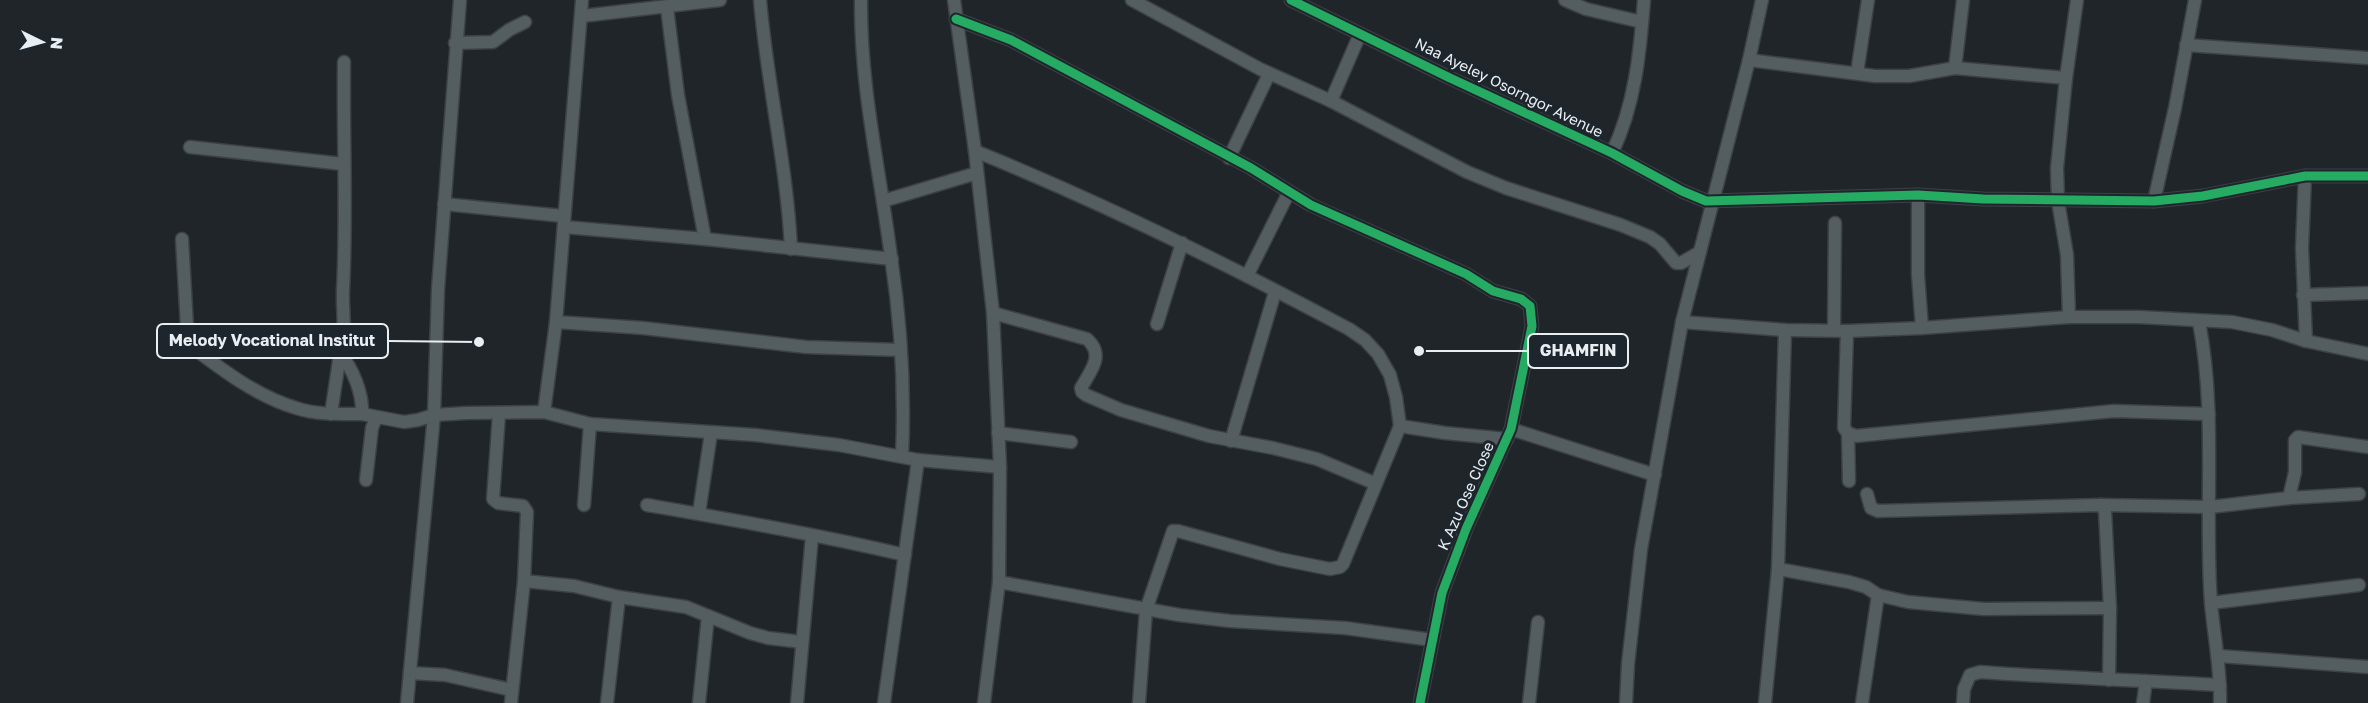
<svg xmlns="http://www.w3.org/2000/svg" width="2368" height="703" viewBox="0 0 2368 703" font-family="'Golos Text',sans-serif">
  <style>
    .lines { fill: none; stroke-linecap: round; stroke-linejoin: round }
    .minor-casing { stroke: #3d4145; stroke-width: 15 }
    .minor { stroke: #545d60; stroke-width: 12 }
    .cycleway-casing { stroke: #1d262d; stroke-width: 13 }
    .cycleway { stroke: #26ab63; stroke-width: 9 }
    .labels { text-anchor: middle; stroke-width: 6; stroke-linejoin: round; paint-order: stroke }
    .street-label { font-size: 15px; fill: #e8eef2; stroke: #1d262d }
    .leader { fill: none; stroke: #e8eef2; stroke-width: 2 }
    .callout-dot { fill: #e8eef2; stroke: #1d262d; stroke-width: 2 }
    .callout { fill: #1d262d; stroke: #e8eef2; stroke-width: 2 }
    .callout-label { font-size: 16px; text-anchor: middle; font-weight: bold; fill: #e8eef2 }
  </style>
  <rect width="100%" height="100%" fill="#20252a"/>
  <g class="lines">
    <defs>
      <g id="minor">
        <path d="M760 0C767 84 787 165 791 249"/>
        <path d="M861 0C860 87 880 171 891 257 901 323 905 390 902 456"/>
        <path d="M954 0 975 151 993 313 1000 467 999 582 984 703"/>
        <path d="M1132 0 1260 69 1331 101 1467 172 1506 188 1621 225 1650 237 1660 244 1676 263H1681L1700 252"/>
        <path d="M1291 0 1450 78 1612 153 1682 191 1706 201 1918 195 1983 199 2154 201 2203 196 2305 176H2368"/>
        <path d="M1565 0 1586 9 1642 22"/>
        <path d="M667 8 678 95 705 239"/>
        <path d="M582 16 720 0"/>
        <path d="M956 19 1011 40 1251 168 1311 205 1466 274 1493 291 1521 299 1530 306 1532 326 1511 429 1466 529 1442 593 1420 703"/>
        <path d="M455 43 493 42 509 30 525 22"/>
        <path d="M2186 45 2368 58"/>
        <path d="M1749 60 1875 76H1909L1955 68 2066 78"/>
        <path d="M344 62C343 138 347 215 343 290 342 313 347 332 340 354 353 368 363 394 362 414L404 422 418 420 434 415 466 413 544 412 590 424 755 435 839 445 918 460 1000 467"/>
        <path d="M1955 68 1963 0"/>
        <path d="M1857 73 1868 0"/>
        <path d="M1331 101 1360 34"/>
        <path d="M190 147 343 164"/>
        <path d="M975 151C1103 203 1227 264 1349 329L1365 340 1378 354 1390 375 1396 397 1400 426 1343 564 1340 567 1330 569 1280 559 1178 531H1173L1146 610 1139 703"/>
        <path d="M1612 153C1635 105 1640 53 1644 0"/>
        <path d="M1229 158 1269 74"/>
        <path d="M2305 176 2302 248 2306 341"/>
        <path d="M1918 195V275L1922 328"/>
        <path d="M883 201 977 173"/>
        <path d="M2154 201 2175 108 2195 0"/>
        <path d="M444 204 563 216"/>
        <path d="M564 227 705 239 892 259"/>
        <path d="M182 239 188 344C221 369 256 396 296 408 317 415 340 414 362 414"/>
        <path d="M1247 276 1289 192"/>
        <path d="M2303 295 2368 293"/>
        <path d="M993 313 1087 339C1105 355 1091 370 1081 388L1082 392 1086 395 1121 410 1209 436 1273 448 1317 459 1374 483"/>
        <path d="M2069 317 2067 255 2058 201 2057 168 2066 78 2077 0"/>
        <path d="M556 322 643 328 806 347 900 350"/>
        <path d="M1682 322 1785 330 1847 331 1922 328 2069 317H2139L2232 322 2272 330 2306 341 2368 354"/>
        <path d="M2199 322C2217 414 2204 510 2211 603 2214 637 2221 669 2220 703"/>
        <path d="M1157 324 1182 243"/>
        <path d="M1834 330 1835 223"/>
        <path d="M1847 331 1844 428 1848 433 1856 436 2114 411 2209 414"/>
        <path d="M544 412 556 322 582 0"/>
        <path d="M331 414 340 354"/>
        <path d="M499 414 493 499 498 503 523 506 527 512 524 581 511 703"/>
        <path d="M1400 426 1445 433 1507 439"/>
        <path d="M1511 429 1655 475"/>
        <path d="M998 433 1071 442"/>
        <path d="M1848 433 1849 481"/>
        <path d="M1231 441 1275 292"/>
        <path d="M366 480 372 428 376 418"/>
        <path d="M1867 494 1871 508 1878 511 2101 505 2105 511 2110 608 2109 680"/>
        <path d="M2289 498 2295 472V440L2298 437 2368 447"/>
        <path d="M584 505 590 424"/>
        <path d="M647 505C733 520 820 535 905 555"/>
        <path d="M2101 505 2210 507 2289 498 2359 494"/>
        <path d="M699 513 711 433"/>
        <path d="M1778 569 1849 582 1866 587 1878 595 1908 602 1984 609 2110 608"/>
        <path d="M524 581 574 586 619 597 686 607 750 633 768 638 802 642"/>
        <path d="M999 582 1179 615 1230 621 1345 628 1432 640"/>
        <path d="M2211 603 2359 585"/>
        <path d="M2219 656 2368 667"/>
        <path d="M410 673 445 675 512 690"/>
        <path d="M407 703 434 415 438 289 460 0"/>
        <path d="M607 703 619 597"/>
        <path d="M699 703 708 616"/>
        <path d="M797 703 812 536"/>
        <path d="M884 703 918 460"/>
        <path d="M1529 703 1538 622"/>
        <path d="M1626 703 1628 664 1641 549 1682 322 1749 60 1762 0"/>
        <path d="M1765 703 1778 569 1785 330"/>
        <path d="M1862 703 1878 595"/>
        <path d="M1963 703 1964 689 1970 675 1980 672C2060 678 2140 680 2220 685"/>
        <path d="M2143 703 2146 681"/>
      </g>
    </defs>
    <use href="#minor" class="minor-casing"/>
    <use href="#minor" class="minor"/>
    <defs>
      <g id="cycleway">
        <path d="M1291 0 1450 78 1612 153 1682 191 1706 201 1918 195 1983 199 2154 201 2203 196 2305 176H2368"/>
        <path d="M956 19 1011 40 1251 168 1311 205 1466 274 1493 291 1521 299 1530 306 1532 326 1511 429 1466 529 1442 593 1420 703"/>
      </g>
    </defs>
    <use href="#cycleway" class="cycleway-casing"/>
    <use href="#cycleway" class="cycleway"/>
  </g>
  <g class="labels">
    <g class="street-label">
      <text transform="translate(1509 88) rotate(26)" y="5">Naa Ayeley Osorngor Avenue</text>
      <text transform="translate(1466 496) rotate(-66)" y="5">K Azu Ose Close</text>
    </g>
  </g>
  <path class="leader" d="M479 342L388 341M1419 351L1528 351"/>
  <g class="callout-dot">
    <circle cx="479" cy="342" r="6"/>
    <circle cx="1419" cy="351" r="6"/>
  </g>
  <g class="callout">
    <rect x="157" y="324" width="231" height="34" rx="6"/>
    <rect x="1528" y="334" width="100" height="34" rx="6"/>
  </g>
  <g class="callout-label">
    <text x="272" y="346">Melody Vocational Institut</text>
    <text x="1578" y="356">GHAMFIN</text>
  </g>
  <g transform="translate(42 42) rotate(95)" stroke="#1d262d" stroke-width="4.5" paint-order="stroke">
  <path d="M0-4.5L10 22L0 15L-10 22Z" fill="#e8eef2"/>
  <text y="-9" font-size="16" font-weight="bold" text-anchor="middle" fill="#e8eef2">N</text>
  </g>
</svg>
